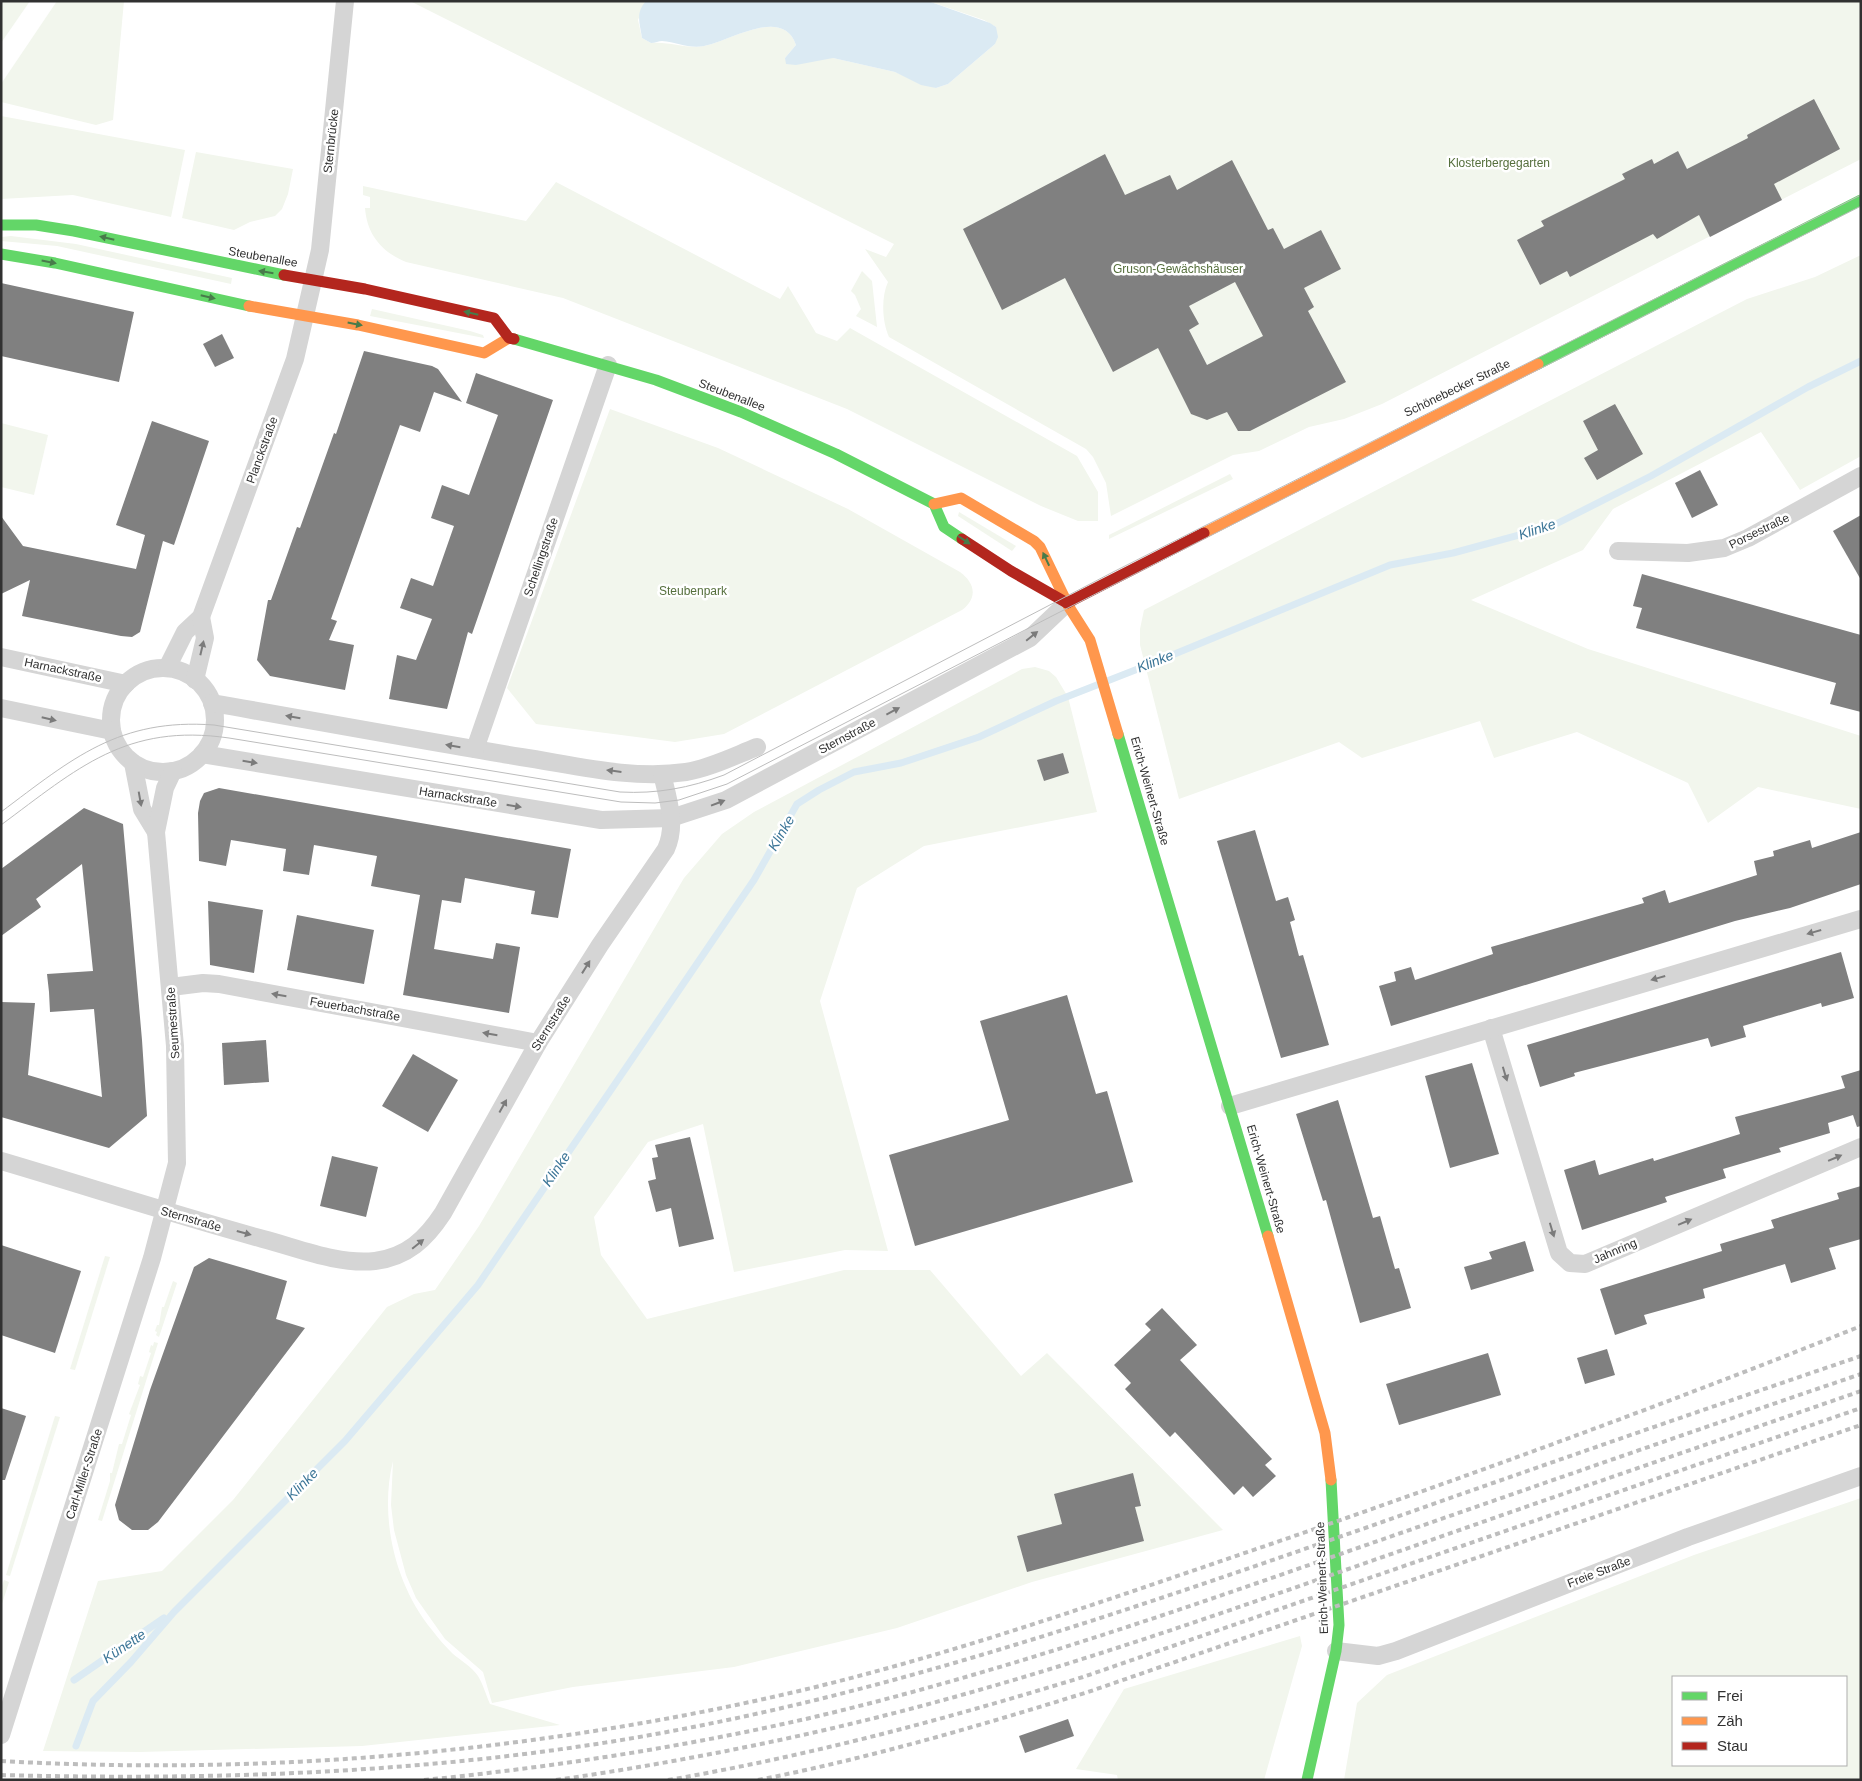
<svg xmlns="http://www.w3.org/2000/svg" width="1862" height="1781" viewBox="0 0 1862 1781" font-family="Arial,sans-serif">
	<rect width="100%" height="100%" fill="#fff"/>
	<g fill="#f2f6ed" fill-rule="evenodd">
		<path d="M1,1h29l-29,42z"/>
		<path d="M57,1h67l-11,119 -17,5 -95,-23v-18z"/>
		<path d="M410,1h236l-8,19 4,18 9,5c18,-2 35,6 53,3 26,-5 79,-40 92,-1l-11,13h48l62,14 41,16 12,-4 47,-40 1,-17 -12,-7 -56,-19h933v158l-479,245 -38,15 -35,8 -50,24 -26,4 -122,61 -5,-33 -13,-26 -7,-8 -197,-112c-7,-15 -8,-40 -1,-55l-23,-33 21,8 8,-13z"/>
		<path d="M1,116l184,34 -14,67 -98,-22 -72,4z"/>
		<path d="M196,152l97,17 -5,25 -6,15 -7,7 -25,6 -16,8 -52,-12z"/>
		<path d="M556,182l224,117 8,-13 28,47 21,8 13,-13 227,128 21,36v29h-20l-37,-15 -194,-97 -284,-111 -157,-36c-24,-10 -39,-27 -41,-54h5v-11l-7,-2v-9l163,35z"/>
		<path d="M11,236l65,8 156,34 -1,6 -174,-38 -56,-5v-4z"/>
		<path d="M1861,255v201l-61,34 -39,-58 -148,77 -30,41 -112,50 117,49 273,87v73l-103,-22 -50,36 -20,-40 -111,-51 -83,26 -14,-37 -118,37 -23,-16 -160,57 -39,-154v-16l4,-19 603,-311 68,-22z"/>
		<path d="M862,271l10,10 5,46 -21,-11 5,-7 -6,-14 -4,-4z"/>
		<path d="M372,309l98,22 13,4 1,3 -114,-22z"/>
		<path d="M610,409l108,39 130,61 112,63c15,11 18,26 2,38l-238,124 -49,8 -139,-18 -29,-36z"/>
		<path d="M1,423l47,12 -14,60 -33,-8z"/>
		<path d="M1230,474l3,5 -124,60v-4z"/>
		<path d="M959,512l57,34 -4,5 -54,-35z"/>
		<path d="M1035,667l14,4 7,6 12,20 29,115 -173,34 -67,42 -37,113 68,250 -43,-1 -111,22 -31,-148 -55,18 -54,75 7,38 46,64 197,-49h86l91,106 26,-23 176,177 -191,52 -135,46 -163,39 -161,20 -81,16 -9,-31 -38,-33 -29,-41 -10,-23 -12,-45 -3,-25 2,-44c-14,56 2,124 39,169 6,8 13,16 20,23 8,7 20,14 26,23 5,8 8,19 12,28l70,21 -198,21 -222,6 -97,-1 55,-170 64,-10 71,-71 154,-193 27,-13 21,-4 44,-64 205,-348 38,-44 32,-22 268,-143z"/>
		<path d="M105,1256l5,1 -35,113 -5,-1z"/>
		<path d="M173,1281l4,2 -18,54 -3,-2 1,-3 -2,-1 2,-6h2l3,-18h2z"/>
		<path d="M154,1342l4,1 -56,178 -4,-1 12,-39v-8h2l7,-29h3l9,-29 -2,-1 11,-29 -2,-1 2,-8 3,1 8,-24 -2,-1 2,-7 2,1z"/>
		<path d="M55,1416l5,1 -50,159 -4,-1z"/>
		<path d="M1861,1498v282h-517l13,-77 30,-28 307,-120zM1673,1677h173v88h-173z"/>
		<path d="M4,1580l5,2 -8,25v-18z"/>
		<path d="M1300,1636l2,10 -38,134h-146l-1,-5 -41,-6 48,-80z"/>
	</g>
	<path fill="#dbeaf3" d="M646,1h282l62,22 6,4 2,10 -3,7 -47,40 -12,4 -15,-3 -26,-13 -62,-14 -37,7 -10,-1 -1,-6 11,-13c-13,-39 -66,-4 -92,1 -15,3 -27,-4 -42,-5 -3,0 -7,2 -11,2l-9,-5c-2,-14 -7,-25 4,-37z"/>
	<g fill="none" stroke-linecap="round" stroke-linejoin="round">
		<g stroke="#dbeaf3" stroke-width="7">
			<path d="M74,1680l90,-62"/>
			<path d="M76,1746l17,-45 38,-39 43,-50 171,-171 133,-156 276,-405 43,-76 22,-14 35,-18 47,-9 78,-26 77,-36 92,-36 242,-100 63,-12 99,-27 99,-50 157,-89 53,-26"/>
		</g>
	</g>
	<g fill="#808080" fill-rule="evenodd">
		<path d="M1814,99l26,50 -66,35 8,16 -72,37 -11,-22 -42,24 -4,-5 -83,43 -3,-6 -27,14 -23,-45 27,-14 -3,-5 84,-42 -3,-5 30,-15 2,5 24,-13 9,18 61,-31 -1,-3z"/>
		<path d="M1105,154l20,41 45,-20 7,15 55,-30 36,70 5,-2 11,21 37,-19 20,39 -37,19 10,19 -6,4 38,71 -96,49h-12l-11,-19 -20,8 -16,-6 -33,-66 -45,24 -48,-94 -63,32 -39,-81zM1235,282l28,54 -56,29 -18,-35 10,-6 -10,-18z"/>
		<path d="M1,283l133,29 -15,70 -118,-26z"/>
		<path d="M222,334l12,24 -19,9 -12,-23z"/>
		<path d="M364,351l68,15 6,3 24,33 -28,-10 -14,40 -20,-7 -69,194 6,2 -8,19 25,5 -9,45 -75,-14 -13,-16 11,-60h3l26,-73 3,1 34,-95 2,1z"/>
		<path d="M476,373l77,27 -81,234 -4,-2 -21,77 -58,-10 8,-44 19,5 16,-41 -32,-11 11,-30 22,8 21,-60 -23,-8 11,-33 27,10 29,-80 -32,-12z"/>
		<path d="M1615,404l28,50 -46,26 -13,-22 14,-8 -15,-29z"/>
		<path d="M152,421l57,20 -35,104 -11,-4 -23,91 -8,5 -11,-1 -99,-20 8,-36 -29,14v-78l22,30 113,23 9,-34 -29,-10z"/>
		<path d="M1700,470l18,35 -26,13 -17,-35z"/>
		<path d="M1861,515v65l-28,-49z"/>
		<path d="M1642,574l219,61v77l-31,-8 6,-21 -200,-55 6,-20 -9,-2z"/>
		<path d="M1063,753l6,20 -25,8 -7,-21z"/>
		<path d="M219,788l352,61 -13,69 -27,-4 4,-23 -70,-13 -4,25 -19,-3 -8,49 59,10 3,-16 24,4 -11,66 -106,-18 17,-100 -49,-9 6,-30 -63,-11 -5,30 -26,-4 3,-22 -55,-9 -5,26 -27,-5 -1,-48 2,-12 4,-8z"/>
		<path d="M84,808l39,16 19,216 5,76 -38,32 -108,-31v-115l34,1 -7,72 74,22 -8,-88 -44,3 -1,-20 -2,-18 46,-3 -11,-107 -46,35 5,8 -40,29v-67z"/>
		<path d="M1255,830l21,71 12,-4 7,23 -5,2 9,34 4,-1 26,90 -48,13 -64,-217z"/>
		<path d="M1861,832v52l-71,24 -55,13 -344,105 -12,-40 17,-5 -2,-9 17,-5 4,13 78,-26 -2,-7 153,-44 -2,-5 23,-8 4,13 88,-28 -3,-14 20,-5 -1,-5 37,-11 2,8z"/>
		<path d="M208,901l55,9 -9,63 -44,-8z"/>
		<path d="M297,915l77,15 -10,54 -77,-14z"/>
		<path d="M1841,952l13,46 -32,9 -1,-4 -78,23 3,11 -35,10 -3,-9 -134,35 1,3 -35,11 -13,-42z"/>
		<path d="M1067,995l29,99 11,-3 26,91 -218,64 -26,-91 120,-35 -29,-99z"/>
		<path d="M266,1040l3,42 -45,3 -2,-42z"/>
		<path d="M413,1054l45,26 -30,52 -46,-26z"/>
		<path d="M1472,1063l27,91 -49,14 -25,-92z"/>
		<path d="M1861,1070v56l-4,1 -4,-12 -25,8 2,10 -51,15 2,4 -58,17 3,9 -61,19 2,5 -85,28 -18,-60 31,-10 4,15 54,-17 1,3 86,-27 -5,-17 110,-29 -4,-12z"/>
		<path d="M1338,1100l35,118 7,-2 15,53 4,-1 12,40 -51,15 -34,-123 -3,1 -27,-87z"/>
		<path d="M690,1137l24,102 -35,8 -8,-39 -15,4 -8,-31 8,-2 -4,-21 6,-1 -3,-12z"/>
		<path d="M332,1156l46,11 -12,50 -46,-11z"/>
		<path d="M1861,1186v53l-32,9 7,21 -45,14 -6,-19 -82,25 2,9 -61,17 3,9 -32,11 -15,-46 122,-38 -2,-7 54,-16 -3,-8 68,-21 -2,-6z"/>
		<path d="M1525,1241l9,30 -63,19 -7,-23 28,-8 -3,-7z"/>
		<path d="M1,1245l80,26 -26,82 -54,-18z"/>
		<path d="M209,1258l78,23 -11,38 29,9 -147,194 -10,8h-16l-13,-10 -4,-15 35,-115 44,-123z"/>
		<path d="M1162,1308l35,37 -17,15 92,99 -7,6 11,11 -23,21 -10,-11 -9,9 -59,-63 -5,5 -45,-48 6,-6 -17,-18 37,-35 -6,-6z"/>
		<path d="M1607,1349l8,26 -30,9 -8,-26z"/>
		<path d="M1488,1353l13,42 -102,30 -13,-41z"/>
		<path d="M1,1408l25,8 -21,64h-4z"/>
		<path d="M1133,1473l8,33 -6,1 9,34 -117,31 -10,-36 45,-12 -8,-30z"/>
		<path d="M1068,1719l6,17 -49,17 -6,-17z"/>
	</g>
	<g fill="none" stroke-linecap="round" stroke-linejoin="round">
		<g stroke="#d5d5d5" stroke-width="18">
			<path d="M1618,551l70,2 36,-5 24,-10 113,-62"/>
			<path d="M1,657l125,27"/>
			<circle cx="163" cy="720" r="52"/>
			<path d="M167,668l18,-36 16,-15 94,-258 25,-109 25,-249"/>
			<path d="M195,680l10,-42 -4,-21"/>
			<path d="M212,703c103,18 206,37 309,54 53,8 110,23 165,15 24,-4 48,-16 71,-25"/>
			<path d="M1,708l111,23"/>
			<path d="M475,749l133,-384"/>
			<path d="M202,754l399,66 70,-2 55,-18 304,-162 37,-35"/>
			<path d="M133,763l9,46 14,23"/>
			<path d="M171,987l32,-4 16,1 319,59"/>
			<path d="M1491,1028l68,225 11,10 15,1 276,-117"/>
			<path d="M1230,1106l631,-187"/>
			<path d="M1,1161c88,26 174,54 262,78 35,9 75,26 112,22 32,-4 51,-22 68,-48l95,-170 62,-98 66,-96c11,-24 2,-50 -4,-75"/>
			<path d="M1336,1651l42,5 18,-5 292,-114 173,-61"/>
			<path d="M1,1735l151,-477 25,-95 -2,-117 -19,-214 9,-44 8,-17"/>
		</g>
		<g stroke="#63d668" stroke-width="11">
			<path d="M1,225h35l38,6 210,44"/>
			<path d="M1,254l54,9 194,43"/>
			<path d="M514,339l142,41 85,32 95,42 98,50 10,23 18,12"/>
			<path d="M1538,364l323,-164"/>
			<path d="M1118,734l150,502"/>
			<path d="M1307,1780l29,-129 3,-26 -8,-145"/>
		</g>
		<g stroke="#ff974d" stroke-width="11">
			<path d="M249,306l109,19 126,28 25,-15"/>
			<path d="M934,504l27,-6 73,43 6,6 29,60 21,33 28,94"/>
			<path d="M1204,533l334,-169"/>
			<path d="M1268,1236l57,197 6,47"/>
		</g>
		<g stroke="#b3261e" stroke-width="11">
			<path d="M284,275l81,14 129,29 15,20 5,1"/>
			<path d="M962,539l49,32 56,32"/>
			<path d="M1067,603l137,-70"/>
		</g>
		<g stroke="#bdbdbd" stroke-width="1">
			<path d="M1,812c72,-54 118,-94 213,-87l406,67c37,2 69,-4 104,-17l389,-203 748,-377"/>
			<path d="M1,825c77,-57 125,-102 228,-87l392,64 34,1 24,-3 48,-16 327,-169 807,-409"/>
		</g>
		<g stroke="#bdbdbd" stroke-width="4" stroke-dasharray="5 4" stroke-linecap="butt">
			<path d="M1,1761c268,15 537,-9 798,-70 160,-38 316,-94 472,-147 198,-68 395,-140 590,-218"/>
			<path d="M1,1775c232,6 465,-3 692,-48 231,-45 453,-123 675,-200 164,-58 328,-115 493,-171"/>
			<path d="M424,1780c130,-13 259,-33 386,-62 183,-43 362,-105 539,-167 170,-59 341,-119 512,-177"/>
			<path d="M556,1780c138,-20 275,-48 409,-86 154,-43 305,-98 455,-150 147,-52 294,-102 441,-153"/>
			<path d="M668,1780c141,-24 278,-61 415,-103l778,-269"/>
			<path d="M758,1780c112,-22 221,-54 330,-88l773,-267"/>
		</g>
	</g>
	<defs><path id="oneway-solid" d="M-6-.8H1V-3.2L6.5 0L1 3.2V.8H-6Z" transform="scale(1.25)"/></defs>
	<g fill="#487b4a">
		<use href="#oneway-solid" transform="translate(107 238) rotate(-167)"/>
		<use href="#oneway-solid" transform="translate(49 262) rotate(11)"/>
		<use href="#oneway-solid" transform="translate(266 272) rotate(-171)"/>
		<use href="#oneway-solid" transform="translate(208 297) rotate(13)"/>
		<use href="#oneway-solid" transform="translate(471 313) rotate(-167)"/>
		<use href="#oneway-solid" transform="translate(355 324) rotate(11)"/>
		<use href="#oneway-solid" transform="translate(964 540) rotate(33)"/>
		<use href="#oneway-solid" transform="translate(1046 559) rotate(-115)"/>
	</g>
	<g fill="#7b7b7b">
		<use href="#oneway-solid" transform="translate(1032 636) rotate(-39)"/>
		<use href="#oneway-solid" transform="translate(202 648) rotate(-77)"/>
		<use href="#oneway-solid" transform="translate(893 711) rotate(-28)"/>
		<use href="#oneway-solid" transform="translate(293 717) rotate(-170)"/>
		<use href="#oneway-solid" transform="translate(49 719) rotate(13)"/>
		<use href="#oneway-solid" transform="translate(453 746) rotate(-170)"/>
		<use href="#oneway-solid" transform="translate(250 762) rotate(9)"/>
		<use href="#oneway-solid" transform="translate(614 771) rotate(-173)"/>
		<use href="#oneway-solid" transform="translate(140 799) rotate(80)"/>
		<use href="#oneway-solid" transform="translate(718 803) rotate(-21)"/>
		<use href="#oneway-solid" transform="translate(514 806) rotate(9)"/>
		<use href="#oneway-solid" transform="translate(1814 932) rotate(164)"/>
		<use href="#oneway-solid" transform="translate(586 967) rotate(-58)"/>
		<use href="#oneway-solid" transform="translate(1658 978) rotate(164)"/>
		<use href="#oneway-solid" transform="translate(279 995) rotate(-170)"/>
		<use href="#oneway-solid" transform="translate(490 1034) rotate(-170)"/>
		<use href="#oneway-solid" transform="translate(1505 1074) rotate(73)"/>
		<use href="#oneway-solid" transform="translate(503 1106) rotate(-61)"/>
		<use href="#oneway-solid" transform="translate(1835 1158) rotate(-23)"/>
		<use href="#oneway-solid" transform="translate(1685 1222) rotate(-23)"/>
		<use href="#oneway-solid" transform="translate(1552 1230) rotate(73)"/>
		<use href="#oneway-solid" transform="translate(244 1233) rotate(15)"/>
		<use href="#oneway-solid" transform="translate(418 1244) rotate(-39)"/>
	</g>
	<g text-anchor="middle" stroke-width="5" stroke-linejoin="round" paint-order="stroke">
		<g font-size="12" fill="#313131" stroke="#fff">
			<text transform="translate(331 141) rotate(-84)" y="4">Sternbrücke</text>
			<text transform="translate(263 257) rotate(10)" y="4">Steubenallee</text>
			<text transform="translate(1457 388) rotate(-26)" y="4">Schönebecker Straße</text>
			<text transform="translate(732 395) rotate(21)" y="4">Steubenallee</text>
			<text transform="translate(262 450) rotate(-70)" y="4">Planckstraße</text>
			<text transform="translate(1759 531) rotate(-26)" y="4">Porsestraße</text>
			<text transform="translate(541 557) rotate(-71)" y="4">Schellingstraße</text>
			<text transform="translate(63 670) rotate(12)" y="4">Harnackstraße</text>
			<text transform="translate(847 736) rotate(-28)" y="4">Sternstraße</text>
			<text transform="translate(1150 791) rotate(74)" y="4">Erich-Weinert-Straße</text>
			<text transform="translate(458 797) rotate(9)" y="4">Harnackstraße</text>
			<text transform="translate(355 1009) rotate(10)" y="4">Feuerbachstraße</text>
			<text transform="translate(173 1023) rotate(-94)" y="4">Seumestraße</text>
			<text transform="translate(551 1023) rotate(-58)" y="4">Sternstraße</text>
			<text transform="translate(1266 1179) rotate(74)" y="4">Erich-Weinert-Straße</text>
			<text transform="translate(191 1219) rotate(16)" y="4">Sternstraße</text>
			<text transform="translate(1615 1251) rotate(-23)" y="4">Jahnring</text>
			<text transform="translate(84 1474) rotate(-72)" y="4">Carl-Miller-Straße</text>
			<text transform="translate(1599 1572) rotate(-21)" y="4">Freie Straße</text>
			<text transform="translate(1322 1578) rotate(-92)" y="4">Erich-Weinert-Straße</text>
		</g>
		<g font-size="12" fill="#556f3c" stroke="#fff">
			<text x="1499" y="167">Klosterbergegarten</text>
			<text x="1178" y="273">Gruson-Gewächshäuser</text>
			<text x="693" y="595">Steubenpark</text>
		</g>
		<g font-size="14" font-style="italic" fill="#3b7597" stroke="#fff">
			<text transform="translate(1537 529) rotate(-18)" y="5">Klinke</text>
			<text transform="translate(1155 661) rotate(-22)" y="5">Klinke</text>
			<text transform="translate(781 833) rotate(-60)" y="5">Klinke</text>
			<text transform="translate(556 1169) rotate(-56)" y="5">Klinke</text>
			<text transform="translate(302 1484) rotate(-45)" y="5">Klinke</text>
			<text transform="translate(124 1646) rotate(-34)" y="5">Künette</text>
		</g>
	</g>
	<rect width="1862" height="1781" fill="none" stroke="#313131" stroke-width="5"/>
	<rect x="1672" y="1676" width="175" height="90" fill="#ffffff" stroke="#adadad"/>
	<rect x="1682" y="1692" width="25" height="8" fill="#63d668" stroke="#adadad"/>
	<text x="1717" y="1701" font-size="15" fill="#313131">Frei</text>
	<rect x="1682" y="1717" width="25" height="8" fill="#ff974d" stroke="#adadad"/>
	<text x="1717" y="1726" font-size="15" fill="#313131">Zäh</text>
	<rect x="1682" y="1742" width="25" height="8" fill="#b3261e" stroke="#adadad"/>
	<text x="1717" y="1751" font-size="15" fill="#313131">Stau</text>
</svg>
